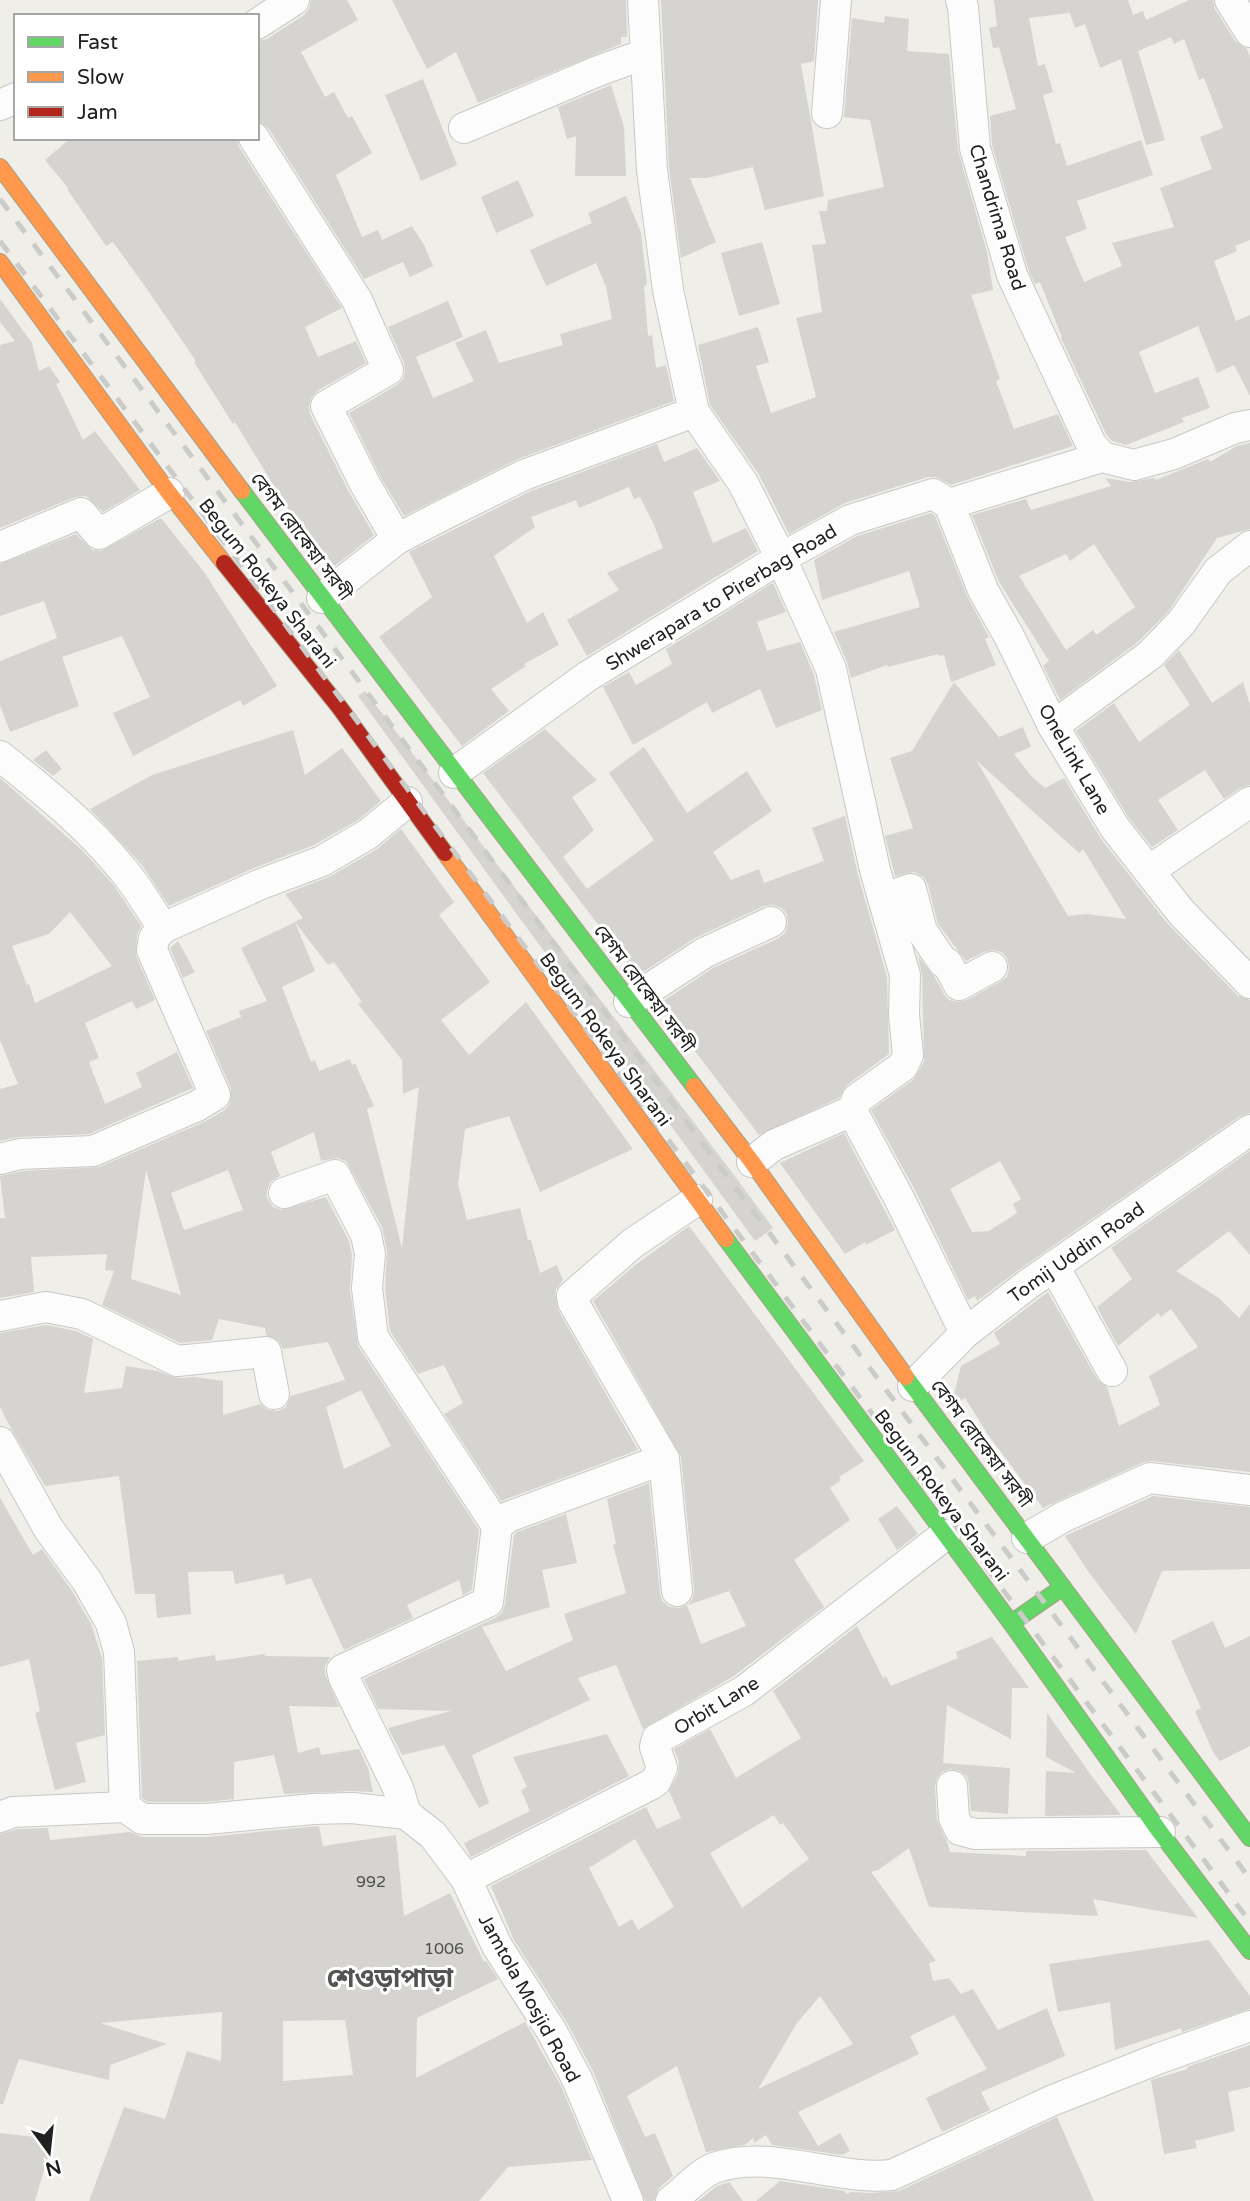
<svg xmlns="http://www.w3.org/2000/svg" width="1250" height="2201" viewBox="0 0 1250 2201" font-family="'Varela Round','Noto Sans Bengali',sans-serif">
	<rect width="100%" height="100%" fill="#efeee9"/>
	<g fill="#d6d4d0" fill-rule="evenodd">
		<path d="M311,0h36l11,20 -57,32 24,45 9,-5 14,26 4,-2 20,37 -36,22 26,62 16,-7 4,10 30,-14 12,19 9,21 -23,11 -7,-15 -39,17 -95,-150 -12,-8v-80l10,-2 37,-24 5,-6z"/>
		<path d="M392,0h234l1,37h-6v7l-143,59 -22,-51 -29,17z"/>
		<path d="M661,0h157l-4,61 -13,3 23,132 -59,14 -12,-43 -46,11h-17l26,64 -35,16 -12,-90z"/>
		<path d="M994,0h134l5,15 10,-4 3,9 43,-20h24l2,9 20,32 12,8 3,8v183l-15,6 2,5 -23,10 22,60 14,-6v81l-16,-31 -17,8 -19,-47 -59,26 16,41 43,-16 12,31 -28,10 2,4 -58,23 -14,-4 -6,-7 -45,-96 1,-1 -22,-55 -5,2 -7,-15 -36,-124 -2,-29 26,-7 -17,-62 -6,1 -4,-20 8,-2zM1068,8l7,20 10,-4 15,44 21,-9 25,86 19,-5 -27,-89 33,-14 3,7 10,-5 15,41 5,-2 19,50 -23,9 12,32 -52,19 14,39 -62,16 10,23 -38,16 -19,-45 22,-8 -10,-28 76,-26 -12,-35 -74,26 -7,-23 -4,1 -13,-49 10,-3 -8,-28 -7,2 -9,-48 40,-5z"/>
		<path d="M885,16l24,3 -2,32 42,3 9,96 29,102 6,38 -22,5 29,84 -4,2 18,48 44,-15 15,32 -122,39 -15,-8h-8l-83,26 -56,31 -31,-61 -48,-68 -12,-60 60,-18 11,35 -13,4 15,47 45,-16 -20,-79 26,-6 -10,-67 14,-1 -7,-33h8l1,-11 56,-13 -14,-67 -26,-3 8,-99 32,5z"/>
		<path d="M423,79l34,86 -36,16 -36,-86z"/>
		<path d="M611,85l13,42 2,49h-51l1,-40 -9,3 -9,-32z"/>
		<path d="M71,138h166l2,9 103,161 -37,19 13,30 38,-16 10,22 -49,28 -6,7 -2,8 1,8 39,78 25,43 -43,34 -31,-50 -4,3 -61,-100 -2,2 -39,-62 2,-1 -47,-69 -36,-50 -7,4 -39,-57 1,-1 -23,-28z"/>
		<path d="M518,180l16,36 -38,17 -15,-36z"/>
		<path d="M626,196l15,37 6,52 -3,1 4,50 4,-1 4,33 10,-3 8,36 -156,58 -114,57 -24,-40 -31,-63 48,-28 6,-6 2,-8 -1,-8 -16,-36 60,-26 15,36 -47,20 17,41 41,-17 -19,-38 31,-13 13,33 64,-18 -3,-11 52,-15 -6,-32 -10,-24 -50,23 -16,-36 62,-27 -4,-10z"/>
		<path d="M762,242l18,62 -41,12 -18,-63z"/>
		<path d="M0,299l32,44 7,28 10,-5 11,16 -4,2 27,56 12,-9 45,59 -37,22 -17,-16 -11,1 -75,31v-183l15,-4 -15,-19z"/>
		<path d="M1250,443v86l-33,9 -49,74 -30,30 -78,58 -17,-34 6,-5 -50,-79 -27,-67 54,-16 5,11 80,-24 -6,-8 25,4 24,-4 2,2 52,-21 2,3 27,-16zM1094,544l41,63 -39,28 -3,-5 -27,20 -47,-74 47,-22 4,7z"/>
		<path d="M657,444l7,18 33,-14 23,33 -27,11 20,51 33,-15 12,23 -171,105 -20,-36 52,-30 -12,-17 56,-25 -9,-23 -14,-28 -6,2 -5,-12 -50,21 -3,-8 -45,17 4,10 -41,29 33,67 16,-11 16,33 -35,19 2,2 -35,23 18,22 -47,35 -83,-109 53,-40 -23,-45 122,-61z"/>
		<path d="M931,513l4,3 33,82 21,39 -4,2 11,26 -45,17 -7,-27 -5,1 -1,-2 -50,13 -1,-2 -36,13 -4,-16 -13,-30 86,-25 -11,-36 -87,29 -8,-40 43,-24z"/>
		<path d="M161,518l43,54 73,114 -34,20 -3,-6 -107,56 -20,-43 37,-16 -28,-61 -60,21 17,49 -69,26 -10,-27v-44l57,-23 -13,-37 -44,15v-52l76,-30 16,16 9,1z"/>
		<path d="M773,583l13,29 -29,10 10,29 33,-9 14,33 8,35 -46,18 -16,-39 -48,24 -5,-11 -74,43 -30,-58 26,-15 7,13 36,-21 -6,-15z"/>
		<path d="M1179,650l33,53 31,-21 7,23v80l-10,3 -16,11 -19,-29 -47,30 20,30 -26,17 -23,-29 -53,-87 38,-28 25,39 51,-37 -26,-40z"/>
		<path d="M954,682l45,55 24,-10 8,20 -17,7 18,23 13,11 19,-10 37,61 66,84 70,72 13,5v113l-10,3 -223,155 -40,30 -2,-5 -7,4 -52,-108 -45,-82 42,-30 11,-18 -2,-87 -4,-19 16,20 10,18 5,6 9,2 9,-2 33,-18 7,-5 2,-9 -2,-10 -5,-6 -9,-2 -9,2 -18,9 -28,-37 -10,-39 -4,-8 -10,-5 -19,4 -10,-40 28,-8 -23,-70 22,-7zM976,760l103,93 4,-4 43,70 -40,-5 -18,2zM1000,1161l21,38 -8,5 4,9 -28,18 -17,1 -22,-43z"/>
		<path d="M365,691l369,484 39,53 -18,13 -397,-545z"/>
		<path d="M545,729l52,51 -25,17 22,33 -31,27 24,32 67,-49 -45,-67 35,-26 43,66 60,-42 25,40 -59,41 18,28 28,-11 5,14 60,-22 -12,-33 33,-12 13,59 29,102 2,77 -42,31 -8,13 -80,37 -100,-131 54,-36 66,-30 6,-5 3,-9 -1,-10 -5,-6 -9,-3 -9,1 -69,32 -58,38 -154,-203z"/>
		<path d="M293,730l12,45 37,-27 39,53 -23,19 -44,25 -60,23 -85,38 -27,-41 -52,-56 62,-34z"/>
		<path d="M46,750l16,19 -9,7 -20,-16z"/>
		<path d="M0,778l83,73 32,36 26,39 -4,9 -1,21 19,44 -19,9 -4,-8 -47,22 14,35 -10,4 16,42 37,-17 -6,-14 41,-21 16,36 -104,46 -70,3 -19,4v-52l18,-5 -18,-44zM70,912l42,54 -77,37 -6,-19 -2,1 -15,-39 37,-12z"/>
		<path d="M401,829l53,73 -15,13 51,67 -49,38 28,35 57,-53 107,147 -93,43 -31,-76 -44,13 -7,55 9,36 53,-12 8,32h3l9,33 17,-8 6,15 -8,11 3,19 80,140 -137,51 -57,-87 19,-11 -19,-38 -26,9 -28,-43 -5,-43 2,-37 -5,-24 -36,-66 -9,-3 -16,3 -7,-29 -43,20 9,24 -10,6 -3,8v8l6,9 8,3 45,-13 23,44 3,14 -2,35 8,56 121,184 -7,60 -9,5 -4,-15 -52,25 6,13 -69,32 -33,-72 -25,7 -3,-11 -48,10 -2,-13 -45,1 3,42 -34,4 -2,-24h-20l-16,-118 -74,10 -33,-56 -12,-23v-74l46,-8 30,6 17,8 -9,54 38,-5 4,-22 31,5 21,7 17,-1 28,4v34l37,-11 8,6 10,1 8,-4 5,-11 54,-16 -17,-38 -45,7 -4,-8 -13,-6 -1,-7 -46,-9 -7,21 -32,3 -78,-38 12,-34 -9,-1 2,-16 -76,3 3,35 -34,6v-80h5l-5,-42 23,-5 76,-4 105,-45 21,-12 5,-7 1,-14 -25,-58 35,-14 -2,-6 28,-10 -26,-53 54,-26 20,49 -33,16 29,75 4,-2 4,11 31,-12 2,6 3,-2 19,43 -7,3 35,139 17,-161 -16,7 -1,-34 -44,-56 4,-2 -28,-40 -6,3 -33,-43 8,-4 -18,-24 46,-18 46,-27zM146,1170l35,125 -50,-16zM228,1170l15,40 -59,20 -13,-37zM361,1390l30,56 -47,23 -18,-62z"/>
		<path d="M178,941l17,31 -12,6 -13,-30z"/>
		<path d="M844,1133l51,97 -29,15 -1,-3 -20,12 -65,-91z"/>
		<path d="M1250,1151v104l-21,-24 -53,40 43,27 20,20 11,-14v168l-98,-11 -8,1 -101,46 -54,-72 -24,-38 -11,6 -2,-2 9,-36 39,-22 -6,-11 54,-41 49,87 10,8 12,39 41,-21 -11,-29 49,-29 -27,-38 -10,8 -3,-4 -40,33 -21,-39 35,-28 -21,-31z"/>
		<path d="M689,1226l175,235 -25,16 2,3 -11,8 20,32 -56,40 30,47 -90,69 -91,53 -27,-64 -38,13 12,22 -118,55 17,48 -10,5 -35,-63 -42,10 -14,-27 63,-17 -73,-2 -14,-30 131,-61 7,-5 3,-9 9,-69 3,-3 49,-18 11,49 -35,7 8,37 -68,20 24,44 67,-31 -9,-26 62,-21 -13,-48 3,-1 -9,-45 42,-16 11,110 2,8 8,6 9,1 8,-3 14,39 45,-18 -17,-35 -41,14 5,-7 1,-9 -13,-132 -88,-156 41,-35z"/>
		<path d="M1153,1496l97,11v62l-88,2 -26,63 -46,-60 -25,-38z"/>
		<path d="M0,1498l33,57 9,-6 30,42 19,33 11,34 3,77 -29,8 10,39 -31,8 -20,-77 5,-2 -11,-52 -29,8z"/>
		<path d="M897,1506l21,28 -21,16 -19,-31z"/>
		<path d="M1213,1621l12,27 25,-12v110l-30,15 -7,-9 -18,-41 6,-3 -30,-67z"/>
		<path d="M857,1626l26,52 3,-2 5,10 67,-28 -2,-6 36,-15 37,51h-17l-1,51 -64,-34 -4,58 67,5 -2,46 -37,-3 -2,-27 -2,-7 -7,-6 -10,-2 -8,3 -5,6 -2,9 2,33 10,22 3,10 76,4v-5l120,-1 52,68 -105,-19 5,17 -169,-9 -20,-59 -31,22 -7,2 65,89 -7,2 4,18 16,-3 12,16 12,-5 25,41 49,-22 18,48 -84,36 9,18 -48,22 -16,-34 61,-29 -33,-54 -44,21 9,18 -121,58 20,34 22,-13 10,18 -8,4 -70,-10 -6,-10 -12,8 -1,-5 -8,7 -39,7 -29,-86 -50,30 18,41 10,-4 18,43 -14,12 -5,13h-9l-52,-130 -27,-50 -52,-81 -23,-54 155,-79 11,22 24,-11 -12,-27 9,-17 1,-12 -5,-13 36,-20 26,49 65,-40 -28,-47zM774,1815l6,10 3,-2 26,36 -67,49 -32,-55zM635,1839l39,68 -36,23 -6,-11 -13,8 -30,-59zM820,1996l33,48 -95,45 39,-66z"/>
		<path d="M264,1654l1,2 65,1 -5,9v8l14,33 -50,-1 9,47 21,-6 2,8 38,-6 9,19 5,24 -21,-1 -68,3 -10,-39 -40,7v37l-29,3h-57l-6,-4 -5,-137 41,-4v4l37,-6 1,6z"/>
		<path d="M1047,1713l44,62 30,40 -76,1 1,-45 30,2 -30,-16z"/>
		<path d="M607,1734l22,42 -158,81 -7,-14 66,-32 -9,-21 6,-3 -14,-30z"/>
		<path d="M319,1826l4,20 73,-11 8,81 46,-23 34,69 2,-1 12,18 -81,39 -1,60 109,-56 36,64 31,74 -84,7 -29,34h-390l35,-94 41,12 22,-68 34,10 1,-49 -122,11 67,21 -57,21 -1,15 -90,-21 -16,45h-3v-270l17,-5 31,-1 2,12 80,-8 12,5h64zM345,2020l8,55 -70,6v-60z"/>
		<path d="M1209,1940l41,56v13l-68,23 -1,-4 -66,22 -5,-48 -52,10 -9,-48z"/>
		<path d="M1250,2045v42l-22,5 7,39 -40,10 2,7 -33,6 -13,-74 37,-11 -1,-2z"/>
		<path d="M1057,2117l37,84h-338l24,-20 65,10 1,3 5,-2 19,1 29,-2z"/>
		<path d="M0,2133l53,6 -18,62h-35z"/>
		<path d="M729,2182l14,19h-45l19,-15z"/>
	</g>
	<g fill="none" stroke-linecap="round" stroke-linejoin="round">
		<g stroke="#c8c8c5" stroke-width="32">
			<g id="street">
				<path d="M643,0l9,170 16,120 26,122 49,71 38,75 50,111 44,201 30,105 -1,40 4,40 -5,11 -46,33 -5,12"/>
				<path d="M961,0l2,7 12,141 37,127 79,169 11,13"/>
				<path d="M1230,0l20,32"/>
				<path d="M257,24l37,-24"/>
				<path d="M0,105l16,-7"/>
				<path d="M827,113l9,-113"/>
				<path d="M464,128l134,-57 47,-17"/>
				<path d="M254,138l103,162 31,70 -62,36 39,78 32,55"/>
				<path d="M949,504l34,86 27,48 43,88 62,102 66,84 69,71"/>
				<path d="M0,547l81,-34 18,21 70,-41"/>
				<path d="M322,598l75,-59 48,-25 79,-39 170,-63"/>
				<path d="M1053,726l97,-71 31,-32 37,-52 32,-25"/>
				<path d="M0,756c44,35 88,70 123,114 15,17 27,39 40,58"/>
				<path d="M454,773l134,-97 193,-118 69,-38 83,-26 16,10 153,-47 32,8 40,-11 61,-26 15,-3"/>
				<path d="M1150,870l100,-68"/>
				<path d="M883,898l28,-9 11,42 21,31 4,1 12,22 33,-18"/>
				<path d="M629,1002l75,-49 67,-31"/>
				<path d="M0,1159l20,-5 73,-3 104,-45 18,-11 -63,-145 2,-12 9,-10 98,-44 61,-23 46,-27 39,-32"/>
				<path d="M752,1162l22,-17 78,-34 48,89 65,133"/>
				<path d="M284,1193l51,-18 31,60 4,19 -3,34 6,49 124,189"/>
				<path d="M1054,1266l58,105"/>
				<path d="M0,1316l46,-9 36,7 95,47 89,-9 8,42"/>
				<path d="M913,1386l52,-53 62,-48 223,-155"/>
				<path d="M0,1442l48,86 39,53 24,42 8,29 6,155"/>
				<path d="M664,1459l13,132"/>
				<path d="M1027,1538l36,-21 87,-39 100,12"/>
				<path d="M952,1786l2,32 6,12 15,4 185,-2"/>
				<path d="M406,1814l-8,-26 -54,-110 -2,-8 146,-68 9,-76 11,-9 156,-58 -91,-157 -1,-6 61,-53 64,-43"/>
				<path d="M0,1817l13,-5 112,-5 17,12h64l108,-10 38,-1 54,6 27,21 33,44 31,67 54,84 26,49 51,122"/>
				<path d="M466,1879l184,-94 6,-4 6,-13 -7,-21 2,-8 87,-48 201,-156"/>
				<path d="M671,2201c13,-10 28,-27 43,-33 57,-20 119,13 178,7l159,-74 109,-43 90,-32"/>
			</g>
		</g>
		<g stroke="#a6a085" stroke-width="18">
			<g id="fast">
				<path d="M242,491l452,595"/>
				<path d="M726,1239l285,384 149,209 90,119"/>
				<path d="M906,1377l344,461"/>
				<path d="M1011,1623l52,-36"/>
			</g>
		</g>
		<g stroke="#a6a085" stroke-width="18">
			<g id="slow">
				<path d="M0,167l242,324"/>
				<path d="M0,262l169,231 55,70"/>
				<path d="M445,853l281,386"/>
				<path d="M694,1086l58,76 154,215"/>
			</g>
		</g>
		<g stroke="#a6a085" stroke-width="18">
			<path id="jam" d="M224,563l116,145 105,145"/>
		</g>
		<use href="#street" stroke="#fdfcfc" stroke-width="30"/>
		<use href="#fast" stroke="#63d668" stroke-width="16"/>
		<use href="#slow" stroke="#ff974d" stroke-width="16"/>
		<use href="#jam" stroke="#b3261e" stroke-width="16"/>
		<g stroke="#cbcbca" stroke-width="5" stroke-dasharray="14 14" stroke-linecap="butt">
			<path d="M0,199l1250,1680"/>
			<path d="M0,241l1250,1681"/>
		</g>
	</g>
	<g text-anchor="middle" stroke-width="6" stroke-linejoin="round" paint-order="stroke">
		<g font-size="16" fill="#4e4e4d">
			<text x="371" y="1887">992</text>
			<text x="444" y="1954">1006</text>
		</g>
		<g font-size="19" fill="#212121" stroke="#fff">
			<text transform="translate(998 217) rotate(73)" y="7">Chandrima Road</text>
			<text transform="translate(302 536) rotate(53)" y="7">বেগম রোকেয়া সরণী</text>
			<text transform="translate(268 583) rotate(52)" y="7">Begum Rokeya Sharani</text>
			<text transform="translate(721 597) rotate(-31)" y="7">Shwerapara to Pirerbag Road</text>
			<text transform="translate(1075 759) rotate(60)" y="7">OneLink Lane</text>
			<text transform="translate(645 988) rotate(53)" y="7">বেগম রোকেয়া সরণী</text>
			<text transform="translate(606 1039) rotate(54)" y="7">Begum Rokeya Sharani</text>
			<text transform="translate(1076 1252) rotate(-35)" y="7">Tomij Uddin Road</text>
			<text transform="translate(982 1443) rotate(53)" y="7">বেগম রোকেয়া সরণী</text>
			<text transform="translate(942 1495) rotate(53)" y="7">Begum Rokeya Sharani</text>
			<text transform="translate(716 1705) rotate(-31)" y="7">Orbit Lane</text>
			<text transform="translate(530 1998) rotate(61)" y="7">Jamtola Mosjid Road</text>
		</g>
		<g font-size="26" font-weight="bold" fill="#545454" stroke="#fff">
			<text x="390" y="1987">শেওড়াপাড়া</text>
		</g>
	</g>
	<rect x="14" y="14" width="245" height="126" fill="#ffffff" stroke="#a6a6a6" stroke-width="2"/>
	<rect x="28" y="37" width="35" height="10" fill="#63d668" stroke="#a6a6a6" stroke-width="2"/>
	<text x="77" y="49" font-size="21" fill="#212121">Fast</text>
	<rect x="28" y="72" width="35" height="10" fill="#ff974d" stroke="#a6a6a6" stroke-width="2"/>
	<text x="77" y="84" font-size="21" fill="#212121">Slow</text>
	<rect x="28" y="107" width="35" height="10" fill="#b3261e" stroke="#a6a6a6" stroke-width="2"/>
	<text x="77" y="119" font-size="21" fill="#212121">Jam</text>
	<g transform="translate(49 2152) rotate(165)" stroke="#ffffff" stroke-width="5" paint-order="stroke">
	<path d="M0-5L12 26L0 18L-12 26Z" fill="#212121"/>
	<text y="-10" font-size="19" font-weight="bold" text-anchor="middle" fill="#212121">N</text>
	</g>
</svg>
